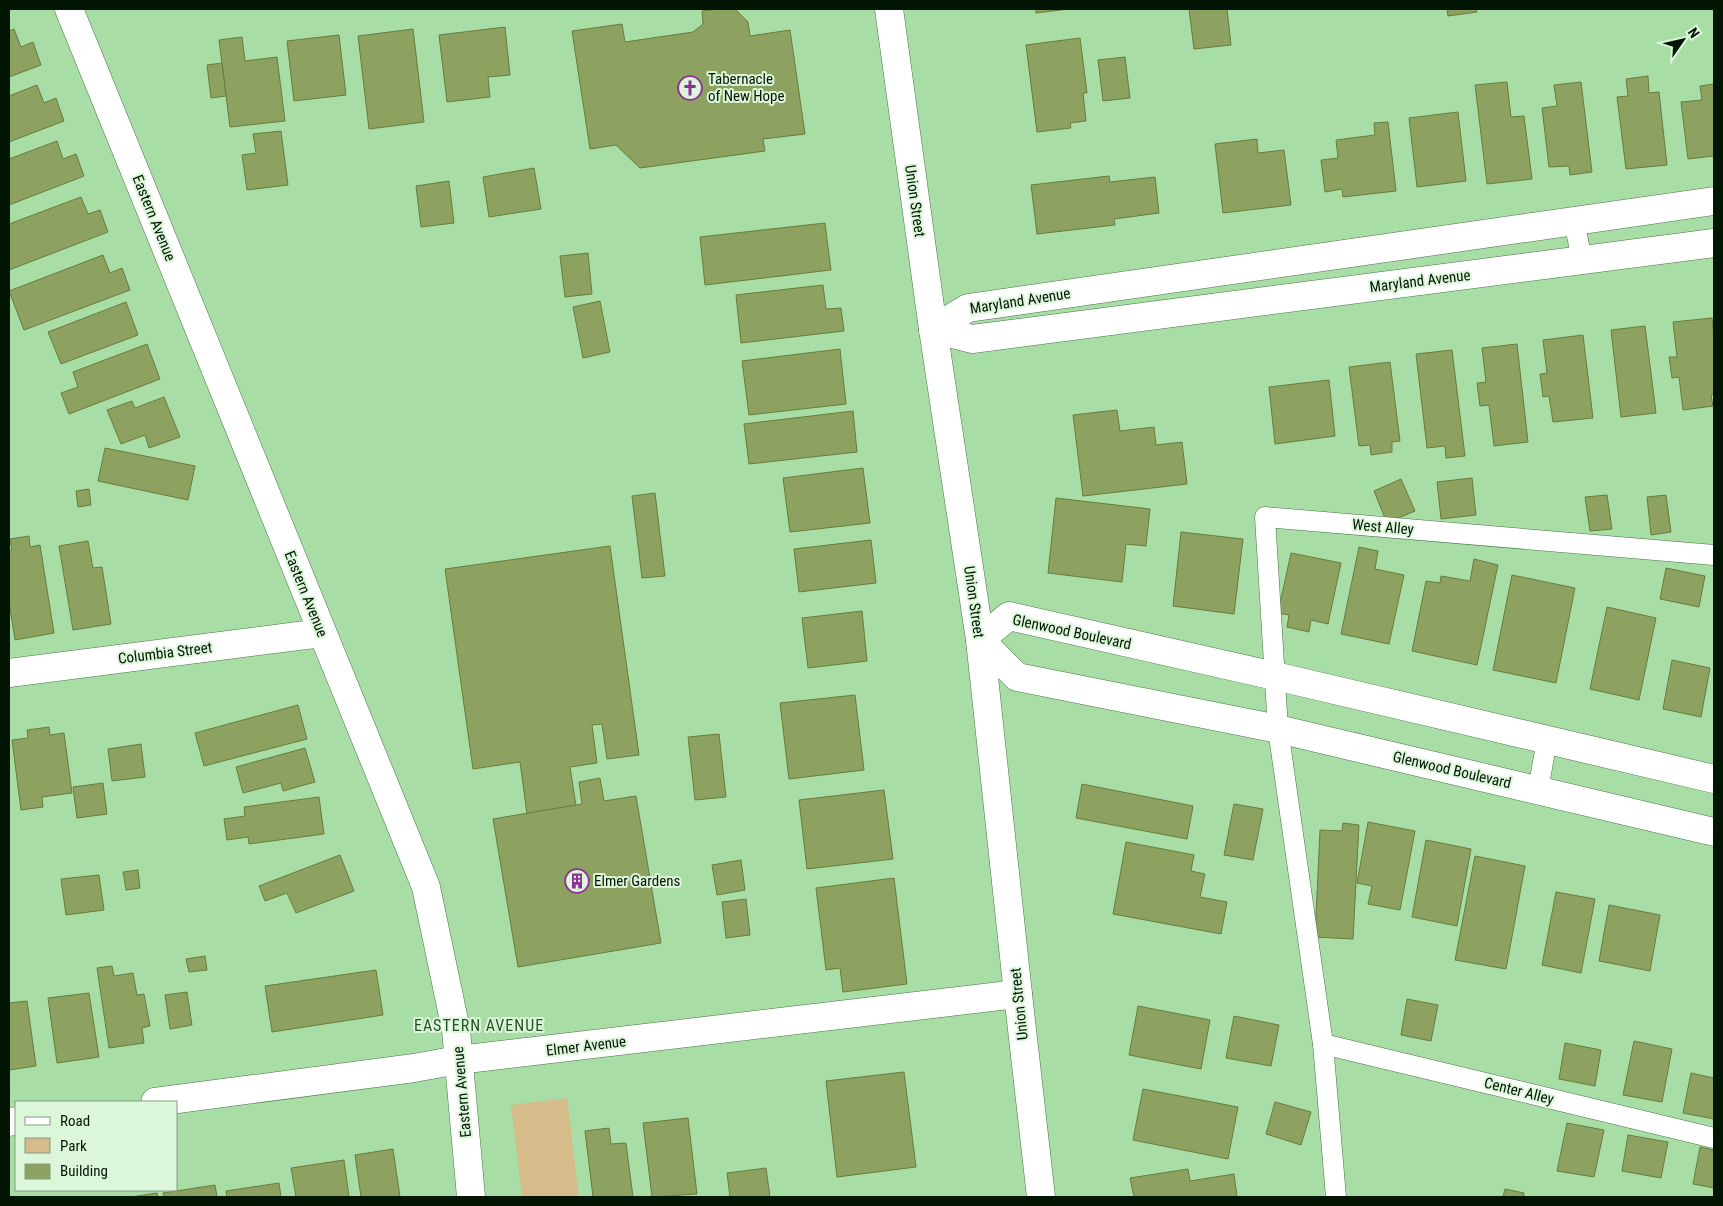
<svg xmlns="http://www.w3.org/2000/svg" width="1723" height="1206" viewBox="0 0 1723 1206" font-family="'Roboto Condensed',sans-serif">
	<rect width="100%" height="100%" fill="#a9dda6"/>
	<path fill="#d6bc8b" d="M567,1098l12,99h-57l-11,-92z"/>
	<g fill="#8da261" stroke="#687c3b">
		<path d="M719,9h16l13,13 2,14 40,-6 15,104 -42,5 2,12 -125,17 -24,-23 -26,4 -18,-118 50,-7 3,18 68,-10 10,-8 -1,-13z"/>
		<path d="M1036,9h33l-33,4z"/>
		<path d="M1189,9h38l4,36 -37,4z"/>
		<path d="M1447,9h29l1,3 -29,4z"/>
		<path d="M505,27l5,48 -22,2 2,20 -43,5 -8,-67z"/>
		<path d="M14,29l7,18 12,-5 8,23 -32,12v-46z"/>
		<path d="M413,29l11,93 -55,7 -11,-93z"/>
		<path d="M339,35l7,60 -52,6 -7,-60z"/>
		<path d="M242,37l3,24 32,-4 8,64 -55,6 -11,-87z"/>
		<path d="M1080,38l7,55h-4l3,28 -16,2 1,5 -34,4 -11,-87z"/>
		<path d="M1125,57l5,41 -27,3 -5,-41z"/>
		<path d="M222,63l4,33 -15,2 -4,-33z"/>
		<path d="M1648,76l1,17 10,-1 8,73 -41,4 -9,-72 11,-1 -2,-17z"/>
		<path d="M1507,82l4,35 13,-1 8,63 -45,5 -12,-99z"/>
		<path d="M1581,82l11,90 -22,3 -1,-9 -20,1 -7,-59 15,-2 -3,-21z"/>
		<path d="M1714,84v72l-26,3 -7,-57 21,-2 -2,-14z"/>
		<path d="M37,85l7,18 12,-5 8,23 -55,21v-46z"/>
		<path d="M1458,112l8,69 -49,6 -8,-69z"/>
		<path d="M1388,122l8,69 -53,6 -1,-8 -17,3 -4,-32 17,-2 -2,-18 39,-5 -1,-12z"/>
		<path d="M281,131l7,54 -41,5 -5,-35 14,-2 -3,-19z"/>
		<path d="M1257,139l1,14 26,-3 7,55 -68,8 -8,-69z"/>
		<path d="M57,141l6,18 13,-5 8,22 -75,29v-46z"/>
		<path d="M534,168l7,41 -52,8 -6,-40z"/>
		<path d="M1109,176l1,6 45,-5 4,36 -45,6 1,6 -78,9 -6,-49z"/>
		<path d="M449,181l5,42 -33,4 -5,-41z"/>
		<path d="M81,197l7,17 12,-4 8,22 -99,38v-46z"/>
		<path d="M825,223l6,47 -126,15 -5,-48z"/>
		<path d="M588,253l4,41 -27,3 -5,-41z"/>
		<path d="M103,255l7,18 12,-5 8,22 -106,40 -15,-39z"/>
		<path d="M823,285l3,24 15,-1 3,23 -103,12 -5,-48z"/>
		<path d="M600,301l10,51 -27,6 -10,-51z"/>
		<path d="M126,302l12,33 -77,29 -13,-32z"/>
		<path d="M1712,318l2,19v57l-3,1 2,11 -30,4 -4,-33 -7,1 -3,-21h8l-4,-35z"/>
		<path d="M1645,326l11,87 -35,4 -10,-87z"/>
		<path d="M1583,335l10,83 -40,4 -4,-26 -6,1 -3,-23 7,-1 -4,-33z"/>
		<path d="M147,344l13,35 -91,35 -8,-21 17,-6 -5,-15z"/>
		<path d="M1517,344l11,98 -34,4 -5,-41 -9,1 -3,-23 9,-1 -4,-34z"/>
		<path d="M840,349l6,55 -97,11 -7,-54z"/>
		<path d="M1452,350l13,106 -19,2 -1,-12 -18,2 -11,-94z"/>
		<path d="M1390,362l10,79 -8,1v10l-21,3 -1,-10 -11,1 -10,-79z"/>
		<path d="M1329,380l6,56 -60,8 -6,-57z"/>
		<path d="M164,397l16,40 -31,11 -4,-13 -24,9 -14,-34 25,-9 3,7z"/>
		<path d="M1117,410l3,21 34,-4 2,18 26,-3 5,42 -104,12 -10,-81z"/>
		<path d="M853,411l4,41 -108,12 -5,-40z"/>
		<path d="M105,448l90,18 -7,34 -90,-19z"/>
		<path d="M863,468l7,55 -80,9 -7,-54z"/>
		<path d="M1472,478l4,37 -35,4 -4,-37z"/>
		<path d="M1401,479l14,32 -28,12 -13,-32z"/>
		<path d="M89,489l2,16 -13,2 -2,-16z"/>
		<path d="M655,493l10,83 -23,2 -10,-82z"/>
		<path d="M1607,495l5,34 -22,2 -5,-34z"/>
		<path d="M1666,495l5,37 -20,3 -4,-38z"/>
		<path d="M1056,498l94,11 -4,37 -20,-2 -4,38 -74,-9z"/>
		<path d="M1181,532l62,7 -9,75 -61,-8z"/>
		<path d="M29,536l1,11 10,-2 14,88 -39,7 -6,-38v-52h3l-2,-11z"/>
		<path d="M871,540l5,43 -77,9 -5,-43z"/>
		<path d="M88,541l5,27 9,-1 9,57 -38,6 -14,-84z"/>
		<path d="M610,546l29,209 -32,4 -5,-35 -10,1 5,38 -27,4 6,39 -49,8 -7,-52 -47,7 -28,-200z"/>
		<path d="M1359,547l19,4 -3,18 29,6 -15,69 -48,-10z"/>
		<path d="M1291,553l50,10 -13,61 -17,-4 -2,12 -22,-5 2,-12 -11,-2z"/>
		<path d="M1474,559l24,6 -21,100 -65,-14 14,-70 14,2 1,-7 29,5z"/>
		<path d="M1666,568l39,8 -6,31 -39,-8z"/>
		<path d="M1512,575l63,13 -19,95 -63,-13z"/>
		<path d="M1607,607l49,11 -17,82 -49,-11z"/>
		<path d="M862,611l5,50 -59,7 -6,-50z"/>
		<path d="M1672,660l38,8 -9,49 -38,-8z"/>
		<path d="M855,695l9,75 -75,9 -9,-76z"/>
		<path d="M298,705l9,34 -103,27 -9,-33z"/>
		<path d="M49,727l1,8 14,-2 8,60 -30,4 1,10 -22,3 -9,-70 16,-2 -1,-8z"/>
		<path d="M719,734l7,63 -31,3 -7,-63z"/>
		<path d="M141,744l4,33 -33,4 -4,-32z"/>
		<path d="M305,748l10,34 -32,9 -2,-8 -38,10 -7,-26z"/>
		<path d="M600,778l4,23 32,-5 25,147 -143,24 -25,-148 89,-15 -3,-22z"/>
		<path d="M103,783l4,31 -30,4 -4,-31z"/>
		<path d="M1082,784l111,22 -6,33 -111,-21z"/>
		<path d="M884,790l9,69 -86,10 -8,-69z"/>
		<path d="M319,797l5,37 -75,10 -1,-7 -21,3 -3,-21 21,-3 -1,-9z"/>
		<path d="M1234,804l29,5 -10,51 -29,-5z"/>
		<path d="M1368,822l47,9 -15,79 -32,-6 4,-18 -15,-3z"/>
		<path d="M1343,823l16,2 -6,114 -38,-2 5,-107 22,1z"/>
		<path d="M1426,840l45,9 -14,77 -45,-9z"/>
		<path d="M1126,842l68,13 -3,16 14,3 -5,23 27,5 -6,32 -108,-20z"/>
		<path d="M340,855l14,36 -58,22 -9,-20 -22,8 -6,-15z"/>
		<path d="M1475,856l50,10 -19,103 -51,-9z"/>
		<path d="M741,860l4,30 -28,5 -5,-30z"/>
		<path d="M138,870l2,18 -14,2 -3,-18z"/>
		<path d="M99,875l5,35 -38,5 -5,-36z"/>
		<path d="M894,878l13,106 -64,8 -3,-24 -14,2 -10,-82z"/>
		<path d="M1556,892l39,7 -14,74 -39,-8z"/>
		<path d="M746,899l4,36 -24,3 -4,-36z"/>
		<path d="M1609,905l51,10 -10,56 -51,-10z"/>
		<path d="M205,956l2,14 -18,2 -3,-13z"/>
		<path d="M112,966l2,10 19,-3 4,22 7,-1 6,32 -8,2 2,15 -35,5 -12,-80z"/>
		<path d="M376,970l7,45 -111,17 -7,-46z"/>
		<path d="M187,992l5,33 -22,4 -5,-34z"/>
		<path d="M89,993l10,64 -42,6 -9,-65z"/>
		<path d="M1407,999l31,6 -7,36 -30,-6z"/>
		<path d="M27,1001l9,65 -27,4v-67z"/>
		<path d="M1138,1006l72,14 -9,49 -72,-14z"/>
		<path d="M1234,1016l45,9 -8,41 -45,-8z"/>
		<path d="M1634,1041l38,8 -10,53 -39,-7z"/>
		<path d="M1565,1043l36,7 -6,36 -36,-7z"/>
		<path d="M904,1072l12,95 -79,10 -11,-96z"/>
		<path d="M1691,1073l23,5v41l-31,-6z"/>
		<path d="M1143,1089l95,18 -10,52 -95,-19z"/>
		<path d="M1275,1102l36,10 -10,33 -35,-11z"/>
		<path d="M688,1118l9,76 -45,3 -9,-74z"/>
		<path d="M1567,1123l37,7 -10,47 -37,-6z"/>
		<path d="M609,1128l2,16 15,-1 7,54h-40l-8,-66z"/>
		<path d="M1628,1135l40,7 -7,36 -39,-7z"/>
		<path d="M1700,1147l14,3v38l-21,-4z"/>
		<path d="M393,1149l7,48h-39l-6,-42z"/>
		<path d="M344,1160l5,37h-53l-5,-29z"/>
		<path d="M766,1168l4,29h-40l-3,-24z"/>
		<path d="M1188,1169l2,12 44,-7 3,23h-103l-4,-19z"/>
		<path d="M279,1183l2,14h-54l-1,-6z"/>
		<path d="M215,1185l2,12h-53l-1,-4z"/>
		<path d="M1505,1189l19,4v4h-21z"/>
		<path d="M157,1193l1,4h-27z"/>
	</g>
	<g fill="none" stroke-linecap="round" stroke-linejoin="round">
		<g stroke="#477645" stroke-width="21">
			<g id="service">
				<path d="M1574,221l8,39"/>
				<path d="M1714,555l-449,-38 13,212 45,315 391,94"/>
				<path d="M1538,790l9,-50"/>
				<path d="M1323,1044l13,153"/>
			</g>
		</g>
		<g stroke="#477645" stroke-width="29">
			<g id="minor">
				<path d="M69,9l357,878 30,143 15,167"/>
				<path d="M933,329l35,-21 746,-107"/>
				<path d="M933,329l39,10 742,-96"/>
				<path d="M9,673l313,-40"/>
				<path d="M1714,779l-439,-103 -266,-60 -29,24 37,37 261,52 436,103"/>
				<path d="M155,1102l259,-34 44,-8 560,-66"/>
				<path d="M9,1122l7,-1"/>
			</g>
		</g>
		<g stroke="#477645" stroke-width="29">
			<path id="secondary" d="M889,9l44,320 47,311 38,354 23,203"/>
		</g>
		<use href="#service" stroke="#fff" stroke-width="20"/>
		<use href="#minor" stroke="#fff" stroke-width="28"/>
		<use href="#secondary" stroke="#fff" stroke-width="28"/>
	</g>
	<defs>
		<g id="church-ring" transform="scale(1.25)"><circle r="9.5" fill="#dcf6da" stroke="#8e3099" stroke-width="1.5"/><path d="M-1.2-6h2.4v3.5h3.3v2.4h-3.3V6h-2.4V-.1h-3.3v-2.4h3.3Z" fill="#8e3099"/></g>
		<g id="building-ring" transform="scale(1.25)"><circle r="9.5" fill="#dcf6da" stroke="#8e3099" stroke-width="1.5"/><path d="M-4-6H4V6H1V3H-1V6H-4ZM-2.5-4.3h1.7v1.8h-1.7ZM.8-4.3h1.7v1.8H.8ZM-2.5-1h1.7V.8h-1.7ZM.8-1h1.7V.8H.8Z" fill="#8e3099"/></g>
	</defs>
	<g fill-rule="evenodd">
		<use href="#church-ring" x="690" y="88"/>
		<use href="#building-ring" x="577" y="881"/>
	</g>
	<g text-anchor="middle" stroke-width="4" stroke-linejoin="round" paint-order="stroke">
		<g font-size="15" fill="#031503" stroke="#dcf6da" text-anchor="start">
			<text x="708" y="84">Tabernacle<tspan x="708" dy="17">of New Hope</tspan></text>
			<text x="594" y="886">Elmer Gardens</text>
		</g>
		<g font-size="15" fill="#031503" stroke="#dcf6da">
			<text transform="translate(915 201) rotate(82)" y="5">Union Street</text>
			<text transform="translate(154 218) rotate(68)" y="5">Eastern Avenue</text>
			<text transform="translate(1420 281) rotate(-7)" y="5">Maryland Avenue</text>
			<text transform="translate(1020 301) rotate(-9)" y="5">Maryland Avenue</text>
			<text transform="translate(1383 527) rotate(5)" y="5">West Alley</text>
			<text transform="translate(306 594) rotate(68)" y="5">Eastern Avenue</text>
			<text transform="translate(974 602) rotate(82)" y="5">Union Street</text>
			<text transform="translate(1072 632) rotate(12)" y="5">Glenwood Boulevard</text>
			<text transform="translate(165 653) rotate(-7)" y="5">Columbia Street</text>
			<text transform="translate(1452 770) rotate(13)" y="5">Glenwood Boulevard</text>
			<text transform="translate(1019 1004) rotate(-96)" y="5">Union Street</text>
			<text transform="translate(586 1046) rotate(-7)" y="5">Elmer Avenue</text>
			<text transform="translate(1519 1091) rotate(14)" y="5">Center Alley</text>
			<text transform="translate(462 1092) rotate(-95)" y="5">Eastern Avenue</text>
		</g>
		<g font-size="16" letter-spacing="1" fill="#245323" stroke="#dcf6da">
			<text x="479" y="1031">EASTERN AVENUE</text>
		</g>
	</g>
	<rect width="1723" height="1206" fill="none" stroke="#031503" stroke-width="20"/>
	<rect x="15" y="1101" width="162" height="90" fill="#dcf6da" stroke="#859c84"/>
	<rect x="25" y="1117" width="25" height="8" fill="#ffffff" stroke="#859c84"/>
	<text x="60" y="1126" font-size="15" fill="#031503">Road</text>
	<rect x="25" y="1138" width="25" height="15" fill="#d6bc8b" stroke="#859c84"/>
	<text x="60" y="1151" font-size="15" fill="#031503">Park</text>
	<rect x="25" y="1164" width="25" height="15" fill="#8da261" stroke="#859c84"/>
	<text x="60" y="1176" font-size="15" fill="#031503">Building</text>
	<g transform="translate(1683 40) rotate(56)" stroke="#dcf6da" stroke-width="4" paint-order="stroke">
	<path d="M0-4L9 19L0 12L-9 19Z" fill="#031503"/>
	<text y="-8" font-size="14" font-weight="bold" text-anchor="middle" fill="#031503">N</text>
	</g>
</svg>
